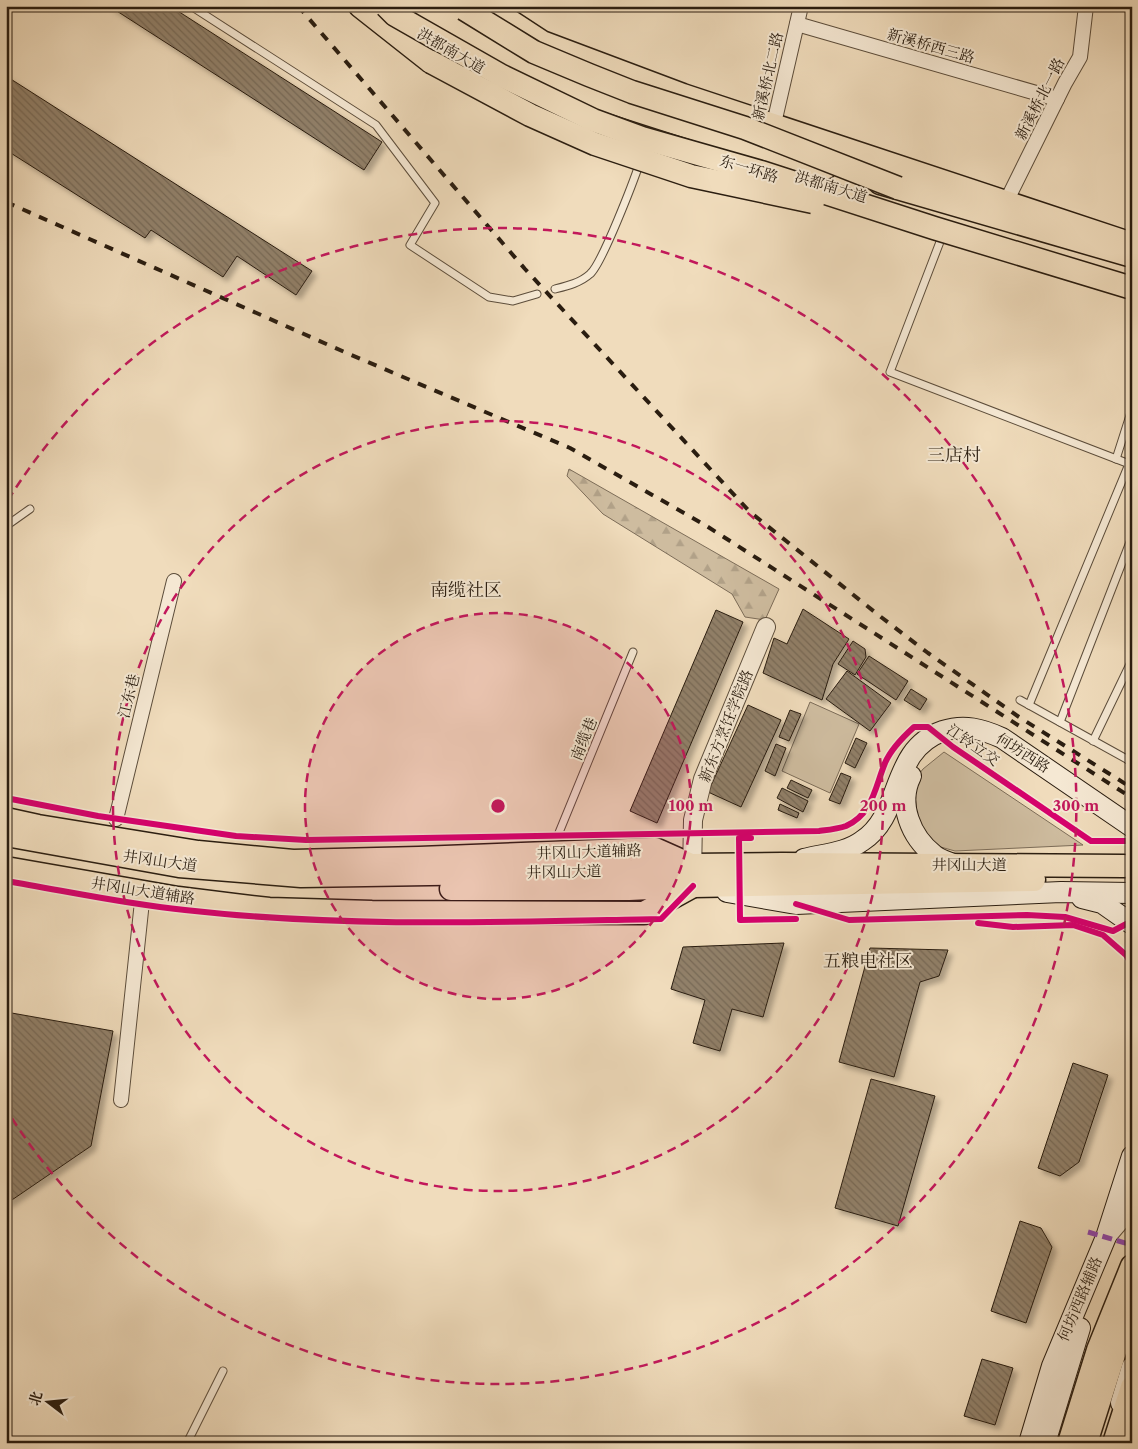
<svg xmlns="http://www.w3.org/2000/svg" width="1138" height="1449" viewBox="0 0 1138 1449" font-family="'Libre Caslon Text','Noto Serif SC',serif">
	<defs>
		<pattern id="forest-firs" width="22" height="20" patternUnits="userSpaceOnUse" patternTransform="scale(1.25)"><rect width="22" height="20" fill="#cebc9f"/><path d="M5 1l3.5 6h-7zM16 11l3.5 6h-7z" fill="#b1a188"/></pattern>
		<pattern id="building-back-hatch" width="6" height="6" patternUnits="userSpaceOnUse" patternTransform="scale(1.25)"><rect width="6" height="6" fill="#918069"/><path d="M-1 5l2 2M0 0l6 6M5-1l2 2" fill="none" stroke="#776855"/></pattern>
		<filter id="shadow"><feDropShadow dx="4.5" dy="4.5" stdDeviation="2.5" flood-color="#0004"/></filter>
	</defs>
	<rect width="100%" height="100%" fill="#f0dcbc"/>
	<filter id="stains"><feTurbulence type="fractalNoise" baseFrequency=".004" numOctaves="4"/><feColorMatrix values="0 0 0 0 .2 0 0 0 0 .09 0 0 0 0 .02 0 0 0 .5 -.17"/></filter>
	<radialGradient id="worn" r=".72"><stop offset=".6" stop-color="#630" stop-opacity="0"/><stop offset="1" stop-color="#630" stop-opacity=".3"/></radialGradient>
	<g fill="#cebc9f" stroke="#7c6c58">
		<path d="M810,702l49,22 -29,69 -48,-22z"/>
		<path d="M944,752l139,93 -128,6 -18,-5 -7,-5 -16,-27 2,-36 7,-9z"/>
	</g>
	<path fill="url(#forest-firs)" stroke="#7c6c58" d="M569,469l210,120 -14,31 -20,-3 -13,-23 -129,-80 -36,-38z"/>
	<g fill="url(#building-back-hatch)" stroke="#2a1d10" filter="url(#shadow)">
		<path d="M109,6h61l212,136 -18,28z"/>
		<path d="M6,76l306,195 -16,24 -59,-39 -14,21 -72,-47 -6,8 -139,-88z"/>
		<path d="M803,609l46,30 -16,25 -11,36 -59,-27 11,-35 13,6z"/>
		<path d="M716,610l27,12 -86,201 -27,-12z"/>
		<path d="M853,641l12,8 1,8 -11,18 -17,-11z"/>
		<path d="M869,656l39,25 -12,19 -39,-26z"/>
		<path d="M847,671l44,32 -21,28 -44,-32z"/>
		<path d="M911,689l16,10 -7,11 -16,-10z"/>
		<path d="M748,705l33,15 -40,87 -33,-15z"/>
		<path d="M790,710l11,4 -12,27 -10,-4z"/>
		<path d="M856,738l11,5 -12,25 -10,-5z"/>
		<path d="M776,744l10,4 -11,28 -10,-5z"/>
		<path d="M841,773l10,4 -11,27 -11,-4z"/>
		<path d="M791,780l21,10 -4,8 -21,-10z"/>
		<path d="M782,788l26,13 -5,11 -26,-14z"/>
		<path d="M780,804l19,9 -2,5 -19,-8z"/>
		<path d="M784,943l-21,74 -31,-8 -12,42 -27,-8 12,-43 -34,-11 12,-42z"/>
		<path d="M870,948l78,2 -9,26 -19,6 -26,95 -55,-15z"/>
		<path d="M6,1012l107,19 -22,115 -85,58z"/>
		<path d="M1073,1063l35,12 -29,87 -19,14 -22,-8z"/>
		<path d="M871,1079l64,17 -37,130 -63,-18z"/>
		<path d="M1020,1221l21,7 11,19 -26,76 -35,-12z"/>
		<path d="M982,1359l31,9 -18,57 -31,-9z"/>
	</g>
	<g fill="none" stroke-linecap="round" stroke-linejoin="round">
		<path stroke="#c8b69a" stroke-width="22" stroke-dasharray="22 11" stroke-linecap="butt" d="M1124,878h8"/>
		<g stroke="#5c4d3b" stroke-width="9">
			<g id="service">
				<path d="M191,6l185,119 59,78 -25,42 79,52 24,4 24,-7"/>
				<path d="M943,234l-53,138 242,93"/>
				<path d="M555,289c12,-3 25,-6 35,-15 12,-10 44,-94 50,-112"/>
				<path d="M1116,459l16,-50"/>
				<path d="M6,526l24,-17"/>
				<path d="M1020,700l112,62"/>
				<path d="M1029,705l100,-241"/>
				<path d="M1060,722l72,-185"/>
				<path d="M1093,741l39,-81"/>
				<path d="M1128,760l4,-9"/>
				<path d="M558,835l75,-183"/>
				<path d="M187,1443l36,-72"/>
			</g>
		</g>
		<g stroke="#5c4d3b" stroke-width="16">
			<g id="minor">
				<path d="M797,24l260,75"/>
				<path d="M772,132l29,-126"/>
				<path d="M1006,202l59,-119 15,-26 6,-51"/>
				<path d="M116,819l58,-238"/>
				<path d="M121,1100l22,-208"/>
			</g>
		</g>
		<g stroke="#5c4d3b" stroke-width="20">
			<g id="tertiary">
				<path d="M692,876l1,-56 10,-41 63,-152"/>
				<path d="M1108,1235l24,-28"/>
			</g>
		</g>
		<g stroke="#2a1d10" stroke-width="22">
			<g id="secondary">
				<path d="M911,776c-14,28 0,61 23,79 6,5 15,7 21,10"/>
				<path d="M804,859c19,-5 42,-6 58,-18 42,-27 27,-91 81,-110 21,-7 39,-2 59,7l130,89"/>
				<path d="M727,892l69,12 265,-12 71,1"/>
				<path d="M1082,898l20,5 30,21"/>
				<path d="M1121,1403l11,-36"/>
				<path d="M1029,1443l23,-77 54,-129 26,-81"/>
				<path d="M1045,1443l35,-115"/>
			</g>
		</g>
		<g stroke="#2a1d10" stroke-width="25">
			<g id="primary">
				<path d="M360,6l71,56"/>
				<path d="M487,6l55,36 141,53 449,149"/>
				<path d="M6,819l32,7 160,26 95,9 126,-3 236,-9 36,16"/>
				<path d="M6,868l172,30 56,7 35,4 103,3 272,1 49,-27"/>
			</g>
		</g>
		<g stroke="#2a1d10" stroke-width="25">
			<g id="trunk">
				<path d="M425,6l83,49 90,43 168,54 59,16"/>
				<path d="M880,183l252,73"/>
				<path d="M6,835l173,31 122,10 332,-5 58,-6 91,-1 342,2"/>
				<path d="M451,889h178l64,-3 341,-6"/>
				<path d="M1069,1443l29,-93 34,-84"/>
				<path d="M1086,1443l39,-123"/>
				<path d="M1114,1443l18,-56"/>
			</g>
		</g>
		<use href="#service" stroke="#f5e8d3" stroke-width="7"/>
		<use href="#minor" stroke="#f5e8d3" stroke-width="14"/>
		<use href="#tertiary" stroke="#f5e8d3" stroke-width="18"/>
		<use href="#secondary" stroke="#f5e8d3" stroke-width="20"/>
		<use href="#primary" stroke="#f0dcbc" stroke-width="22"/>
		<use href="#trunk" stroke="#f0dcbc" stroke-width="22"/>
		<g stroke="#2a1d10" stroke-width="4" stroke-dasharray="9 9" stroke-linecap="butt">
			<path d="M298,6l227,263 225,243 131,105 47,36 91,64 113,71"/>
			<path d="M6,202l343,152 221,94 135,77 427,273"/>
		</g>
		<g stroke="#2a1d10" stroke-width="25" stroke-linecap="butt">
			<path id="primary-bridge" d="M464,9l70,43 55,23 43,17 113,36 153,60"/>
		</g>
		<g stroke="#2a1d10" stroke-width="25" stroke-linecap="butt">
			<g id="trunk-bridge">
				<path d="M386,6l9,9 107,61 91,44 49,18 119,34 173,56 198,60"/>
				<path d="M431,62l99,53 65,29 96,32 122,26"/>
			</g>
		</g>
		<use href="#primary-bridge" stroke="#f0dcbc" stroke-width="22"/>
		<use href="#trunk-bridge" stroke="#f0dcbc" stroke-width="22"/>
		<path stroke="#8e44ad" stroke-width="5" stroke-dasharray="10 5" stroke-linecap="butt" d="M1088,1232l44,13"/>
		<g stroke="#f5e8d3" stroke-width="9">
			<g id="cycleway">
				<path d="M6,798l92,18 138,20 70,4 513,-9c8,-1 19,-2 27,-5 27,-12 29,-39 39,-63 6,-14 18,-26 29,-36h14l25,20 138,94h41"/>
				<path d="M751,838h-12l1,82 56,-1"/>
				<path d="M6,881c60,10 119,23 179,29 158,18 317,12 476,9l32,-33"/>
				<path d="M796,904l53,16 178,-5 38,2 48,14 19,-10"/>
				<path d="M978,923l35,4 60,-2 30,10 23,20 6,10"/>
			</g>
		</g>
		<use href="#cycleway" stroke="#d6006c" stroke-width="6"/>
	</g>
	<circle cx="498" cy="806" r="193" fill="#c2185b" fill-opacity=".12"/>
	<g fill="none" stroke="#c2185b" stroke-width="2.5" stroke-dasharray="9 6">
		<circle cx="498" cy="806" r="193"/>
		<circle cx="498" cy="806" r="385"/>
		<path d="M8 500A578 578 0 1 1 8 1112"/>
	</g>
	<g text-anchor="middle" stroke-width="4" stroke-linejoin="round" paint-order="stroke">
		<g font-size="15" fill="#2a1d10" stroke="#f5e8d3">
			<text transform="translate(931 46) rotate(16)" y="5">新溪桥西三路</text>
			<text transform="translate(451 51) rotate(30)" y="5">洪都南大道</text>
			<text transform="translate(768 76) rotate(-77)" y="5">新溪桥北二路</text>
			<text transform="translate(1040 99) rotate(-63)" y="5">新溪桥北一路</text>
			<text transform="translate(749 169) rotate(17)" y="5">东一环路</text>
			<text transform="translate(831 187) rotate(17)" y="5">洪都南大道</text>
			<text transform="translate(129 696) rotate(-76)" y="5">江东巷</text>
			<text transform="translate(726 726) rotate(-68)" y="5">新东方烹饪学院路</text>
			<text transform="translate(584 739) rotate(-68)" y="5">南缆巷</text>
			<text transform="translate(973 745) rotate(35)" y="5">江铃立交</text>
			<text transform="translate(1023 753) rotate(32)" y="5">何坊西路</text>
			<text transform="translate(589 852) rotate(-2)" y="5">井冈山大道辅路</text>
			<text transform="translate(160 861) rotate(8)" y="5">井冈山大道</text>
			<text x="969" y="870">井冈山大道</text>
			<text transform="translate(564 872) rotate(-1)" y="5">井冈山大道</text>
			<text transform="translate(143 891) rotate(9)" y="5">井冈山大道辅路</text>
			<text transform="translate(1080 1299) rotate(-67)" y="5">何坊西路辅路</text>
		</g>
		<g font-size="18" fill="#2a1d10" stroke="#f5e8d3">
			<text x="954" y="461">三店村</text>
			<text x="466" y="596">南缆社区</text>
			<text x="868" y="967">五粮电社区</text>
		</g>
	</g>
	<circle cx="498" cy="806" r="8" fill="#c2185b" stroke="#f5e8d3" stroke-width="2.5"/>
	<g font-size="15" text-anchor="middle" font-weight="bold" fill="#c2185b" stroke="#f5e8d3" stroke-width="4" stroke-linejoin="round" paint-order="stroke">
		<text x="691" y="811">100 m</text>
		<text x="883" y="811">200 m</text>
		<text x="1076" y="811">300 m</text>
	</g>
	<rect width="1138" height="1449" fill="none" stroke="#f0dcbc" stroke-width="25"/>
	<rect x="8" y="8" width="1123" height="1434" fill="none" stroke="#2a1d10" stroke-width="2.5"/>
	<rect x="12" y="12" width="1113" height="1424" fill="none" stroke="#2a1d10"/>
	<g transform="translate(48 1402) rotate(286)" stroke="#f5e8d3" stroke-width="4" paint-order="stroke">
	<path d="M0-4L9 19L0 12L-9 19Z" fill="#2a1d10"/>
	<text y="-8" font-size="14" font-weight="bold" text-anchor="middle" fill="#2a1d10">北</text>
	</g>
	<rect width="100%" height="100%" filter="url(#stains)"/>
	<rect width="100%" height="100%" fill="url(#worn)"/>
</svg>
